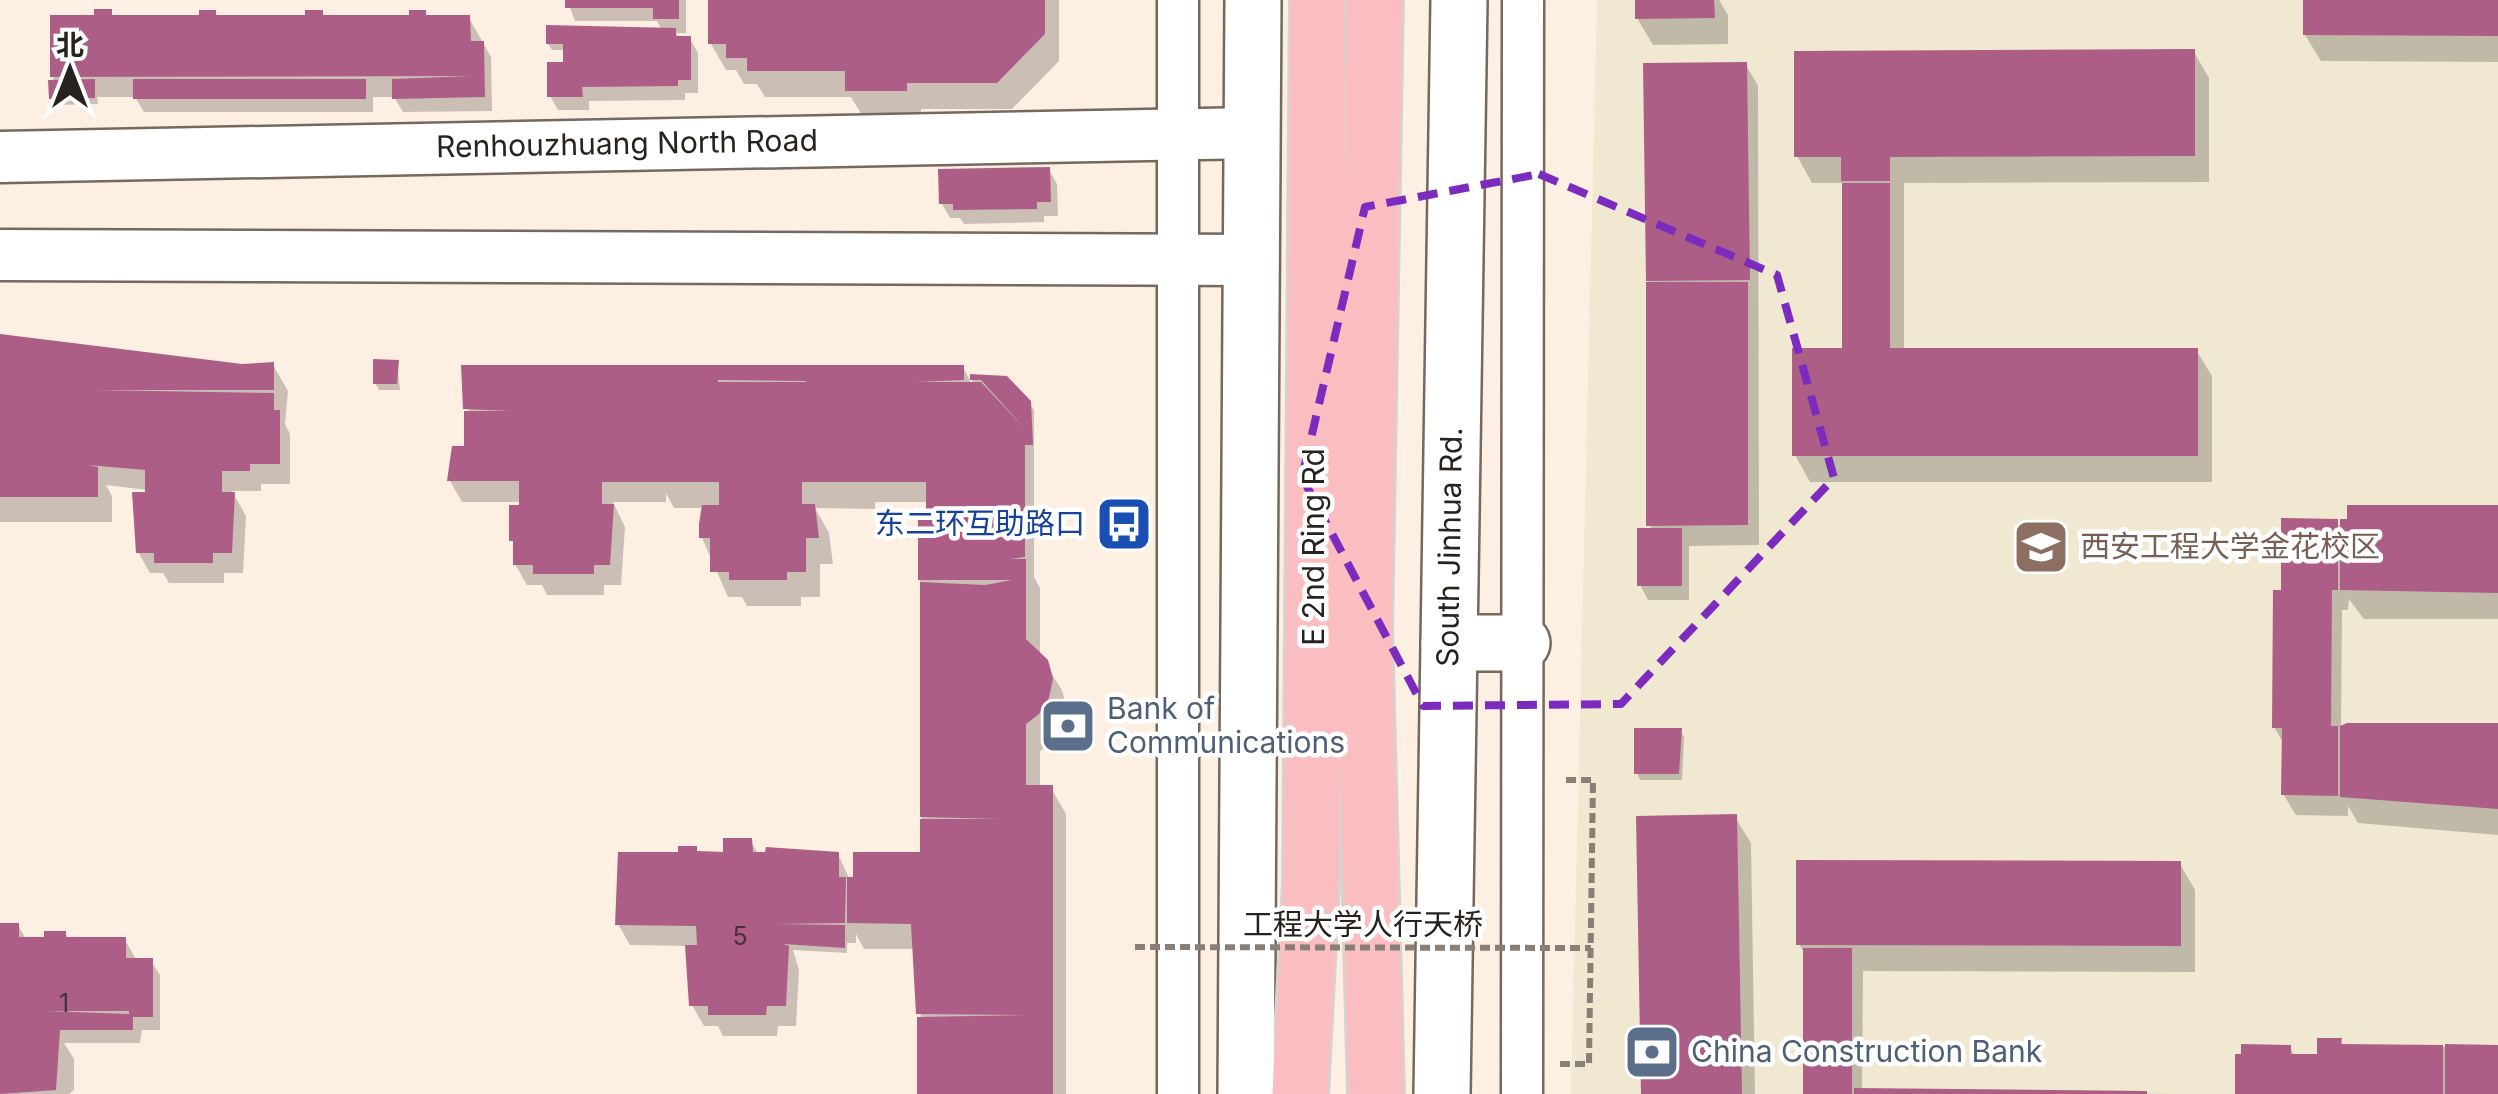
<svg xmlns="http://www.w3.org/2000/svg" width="2498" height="1094" viewBox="0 0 2498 1094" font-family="Inter,'Noto Sans SC',sans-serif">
	<rect width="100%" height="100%" fill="#feefe3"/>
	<path fill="#f1e8d2" d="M1597,0h901v1094h-927z"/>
	<g fill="#0003" fill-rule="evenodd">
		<path d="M567,0h119v33h-10l3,6h11l8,14v40h-13v7l-96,1v9h-31l-8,-14 16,-32v-14h-14l-4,-6 114,-13 -5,-10h-82z"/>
		<path d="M711,0h348v61l-47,48h-91v8h-58l-12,-20h-86l-8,-13h-13l-8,-14h-10l-15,-26z"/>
		<path d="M1637,0h82l9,15v29l-75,1 -16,-27z"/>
		<path d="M2305,0h193v62l-177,-1 -16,-26z"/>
		<path d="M110,11l4,7h193l15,-6 3,6h86l14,-6 3,6h41l22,39 1,54 -89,1 -9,-15h-21v15h-229l-9,-15h-38l1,7 -43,1 -2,-29 44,-58z"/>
		<path d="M2194,52l15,26v104l-305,1v167h292l16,26v106h-402l-15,-27 49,-105v-167h-32l-15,-27z"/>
		<path d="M1746,65l12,21 1,459 -70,1v54h-41l-8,-15 11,-55 -5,-464z"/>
		<path d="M1049,170l8,14 1,32h-14v6l-80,2 -4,-6h-10l-8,-14z"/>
		<path d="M0,336l241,30 32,-1 15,26 -3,33 5,10v50h-29v7h-29l14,25 -3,57h-19v10h-55l-6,-10h-13l-12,-21 9,-62 -41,-5 6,11v26h-112z"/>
		<path d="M397,362l3,28h-21l-4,-7z"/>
		<path d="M464,367h499l9,17v-8l34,2 23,25 5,7v167l6,11v68l22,34 4,16 -3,20 -9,15 -14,10v37h11l15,26v280h-147l2,-75 -6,-70h-51l-8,-15v9h-9v10l-54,-3 6,20 -3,56h-18l-1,10h-54l-5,-10h-14l-12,-21 -5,-59 -57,-1 -12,-21 80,-71 28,1 24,-14 9,15 79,-1 12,26 72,-26 -2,-274 8,-78h-53v7l-60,-1 14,25 4,31h-13v33h-19v9h-54l-5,-9h-14l-26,-59 3,-30h-31l-8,-15v9h-53l12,25 -4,58h-17v10h-57l-5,-10h-15l-12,-21 6,-62h-59l-12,-21 16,-32 3,-36zM1018,420l11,9v11z"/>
		<path d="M2498,507v112h-134l-15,-20 -1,11h-6l-1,118 157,-1v108l-140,-12 -10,-17v10l-52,-1 -13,-21 1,-50 -10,-17 10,-135 53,-70 6,10z"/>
		<path d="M1680,730l4,7 -2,43h-42l-3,-7z"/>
		<path d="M1735,817l16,26 4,251h-111z"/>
		<path d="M2180,864l15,26v82l-332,-1 -1,120 317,3h-374l1,-138 -7,-12z"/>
		<path d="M0,925h18l8,14 39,-5 4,6h56l12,21h14l9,14v55h-18l-2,13h-76l10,16v31l-5,4h-69z"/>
		<path d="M2341,1040l3,7h154v47h-261l53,-46 5,8h24z"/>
	</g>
	<g fill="#ad5e87" fill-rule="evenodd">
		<path d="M565,0h114v19h-26v-11h-88z"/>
		<path d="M708,0h337v34l-48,49h-90v8h-62v-20h-98v-13h-21v-14h-18z"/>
		<path d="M1635,0h79l1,18 -80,1z"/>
		<path d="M2303,0h195v36l-195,-1z"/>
		<path d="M94,9h18v6h87v-5h17v5h89v-5h18v5h86v-5h17v5h44l1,26h13l1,56 -93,2v-20l80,-3 -422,1v-62h44z"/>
		<path d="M546,25l130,3v8h15v44h-13v6l-96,1 1,10h-36v-35h16v-18h-17z"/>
		<path d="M2195,49v107l-305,1v24h-49v-24h-47v-106z"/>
		<path d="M1747,62l3,218 -104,1 -3,-218z"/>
		<path d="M95,79v19l-46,1 -1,-19z"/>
		<rect x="133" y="79" width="233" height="20"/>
		<path d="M1050,167l1,35h-14v7l-84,1v-6h-14l-1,-35z"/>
		<path d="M1842,183h48v165h308v108h-406v-108h50z"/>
		<path d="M1646,282h102v243l-102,1z"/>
		<path d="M0,334l242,30 32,-2v28h-182l182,3v17h6v54h-30v7h-28v21h13l-3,61h-19v10h-59v-10h-18l-4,-61h13v-22l-57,-5 10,2v30h-98z"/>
		<path d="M373,359l26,1 -2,24h-24z"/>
		<path d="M461,365h503v15l-48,2h65l45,48 -45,-50h-11v-6l37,2 24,25 2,44h-8v112l-15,2h16v80l22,21 5,18 -4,20 -10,16 -13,10v61h27v309h-136v-77l108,-2 -109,-1 -5,-90 -64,-1v-46h6v-25h67v-33h81l-81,-2v-235l65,3 27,-5h-94v-68h8v-30h-124v22h13l4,34h-13v34h-19v8h-58v-8h-19v-34h-11v-14l3,-19h17v-23h-117v22h12l-4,61h-16v9h-61v-9h-20v-24h-4v-36h10v-24h-72l5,-35h12v-35h46l-47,-2zM718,380l88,1v1h-88z"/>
		<path d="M2347,505h151v88l-158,-3v-71h7z"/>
		<path d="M2281,518l57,1v71h-6l-1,136h7v70l-57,-1 1,-67h-10l1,-138h8z"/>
		<rect x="1637" y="528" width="45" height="58"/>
		<path d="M2347,723h151v86l-158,-12v-71z"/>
		<path d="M1634,728h48l-3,46h-45z"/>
		<path d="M1737,814l5,280h-101l-5,-278z"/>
		<path d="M723,838h29l1,14h12l1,-5 73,5v25h7l-1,46 -69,1 69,1v23l-62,-4 6,2 -3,60h-19l-1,9h-58v-9h-19l-4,-61h12l-1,-19 -81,-1 3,-73h60v-6h19v5l26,1z"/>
		<path d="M1796,860l385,1v85l-385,-1z"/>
		<path d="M0,923h19v14h25v-6h22v6h60v21h27v59h-20v13h-73l-4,60 -56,4zM47,1011h82v3z"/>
		<rect x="1803" y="948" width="49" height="146"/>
		<path d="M2317,1038h25l-1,6 102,1v49h-208v-40h6v-10l50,1v9h26z"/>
		<path d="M2445,1044l53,1v49h-53z"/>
		<path d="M1854,1088l293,3v3h-293z"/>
	</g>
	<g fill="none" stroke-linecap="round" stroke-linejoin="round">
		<g stroke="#75685d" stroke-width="45">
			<g id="minor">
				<path d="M1178,1094v-1094"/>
				<path d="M1522,1094l1,-1094"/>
			</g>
		</g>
		<g stroke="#75685d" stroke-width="55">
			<g id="tertiary">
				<path d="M0,157l1253,-24"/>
				<path d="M0,255l1252,5"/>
			</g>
		</g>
		<g stroke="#75685d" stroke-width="60">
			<g id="secondary">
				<path d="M1449,643h73"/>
				<path d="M1246,1094l7,-1094"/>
				<path d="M1442,1094l17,-1094"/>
			</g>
		</g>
		<g stroke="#d4d3d2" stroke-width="60">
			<g id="trunk">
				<path d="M1375,0l-11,628 12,466"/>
				<path d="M1300,1094l11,-210 7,-884"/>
			</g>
		</g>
		<path stroke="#897f77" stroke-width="6" stroke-dasharray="10 5" stroke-linecap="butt" d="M1560,1064h29l4,-284h-29"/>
		<use href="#minor" stroke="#fff" stroke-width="40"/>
		<use href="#tertiary" stroke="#fff" stroke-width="50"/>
		<use href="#secondary" stroke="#fff" stroke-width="55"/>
		<use href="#trunk" stroke="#fbbec0" stroke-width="55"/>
		<path stroke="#897f77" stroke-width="6" stroke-dasharray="10 5" stroke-linecap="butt" d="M1135,947l456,1"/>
	</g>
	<path fill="none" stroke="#7b2cbf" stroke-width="8" stroke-dasharray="20 12" stroke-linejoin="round" d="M1539,174l238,101 57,203 -213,226 -198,2 -121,-229 63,-270z"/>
	<defs>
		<g id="bus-square" transform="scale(2.875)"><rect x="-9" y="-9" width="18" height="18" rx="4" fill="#1a4fb4" stroke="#fff"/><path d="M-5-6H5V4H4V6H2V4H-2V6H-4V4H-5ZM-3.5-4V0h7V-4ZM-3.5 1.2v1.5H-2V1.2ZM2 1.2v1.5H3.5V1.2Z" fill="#fff"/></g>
		<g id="university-square" transform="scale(2.875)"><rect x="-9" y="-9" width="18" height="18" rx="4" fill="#8d6e63" stroke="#fff"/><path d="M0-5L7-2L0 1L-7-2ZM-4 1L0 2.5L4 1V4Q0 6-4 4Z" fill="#fff"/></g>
		<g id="bank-square" transform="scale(2.875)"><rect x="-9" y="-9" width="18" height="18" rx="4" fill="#5c6f8a" stroke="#fff"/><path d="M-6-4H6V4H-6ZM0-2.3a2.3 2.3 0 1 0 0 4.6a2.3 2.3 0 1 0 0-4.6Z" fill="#fff"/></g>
	</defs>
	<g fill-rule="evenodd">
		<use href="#bus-square" x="1124" y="524"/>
		<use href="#university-square" x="2041" y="547"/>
		<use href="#bank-square" x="1068" y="726"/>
		<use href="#bank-square" x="1652" y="1052"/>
	</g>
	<g text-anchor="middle" stroke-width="9" stroke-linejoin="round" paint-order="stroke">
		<g font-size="25" fill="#483138">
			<text x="740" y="945">5</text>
			<text x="64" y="1012">1</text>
		</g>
		<g font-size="30" fill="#27221d" stroke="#fff">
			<text transform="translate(627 144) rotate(-1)" y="10">Renhouzhuang North Road</text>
			<text transform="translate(1314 547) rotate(-90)" y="10">E 2nd Ring Rd</text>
			<text transform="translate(1450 547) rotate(-89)" y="10">South Jinhua Rd.</text>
			<text x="1363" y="935">工程大学人行天桥</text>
		</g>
		<g font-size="30" fill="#164399" stroke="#fff" text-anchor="end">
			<text x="1085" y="534">东二环互助路口</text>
		</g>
		<g font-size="30" fill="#785e54" stroke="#fff" text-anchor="start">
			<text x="2080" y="557">西安工程大学金花校区</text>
		</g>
		<g font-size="30" fill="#4e5e75" stroke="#fff" text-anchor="start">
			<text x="1107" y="719">Bank of<tspan x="1107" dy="34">Communications</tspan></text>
			<text x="1691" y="1062">China Construction Bank</text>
		</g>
	</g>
	<g transform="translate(70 70)" stroke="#ffffff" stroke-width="8" paint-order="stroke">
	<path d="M0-8L18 38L0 25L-18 38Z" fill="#27221d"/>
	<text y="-15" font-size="28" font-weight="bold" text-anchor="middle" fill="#27221d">北</text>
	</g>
</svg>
